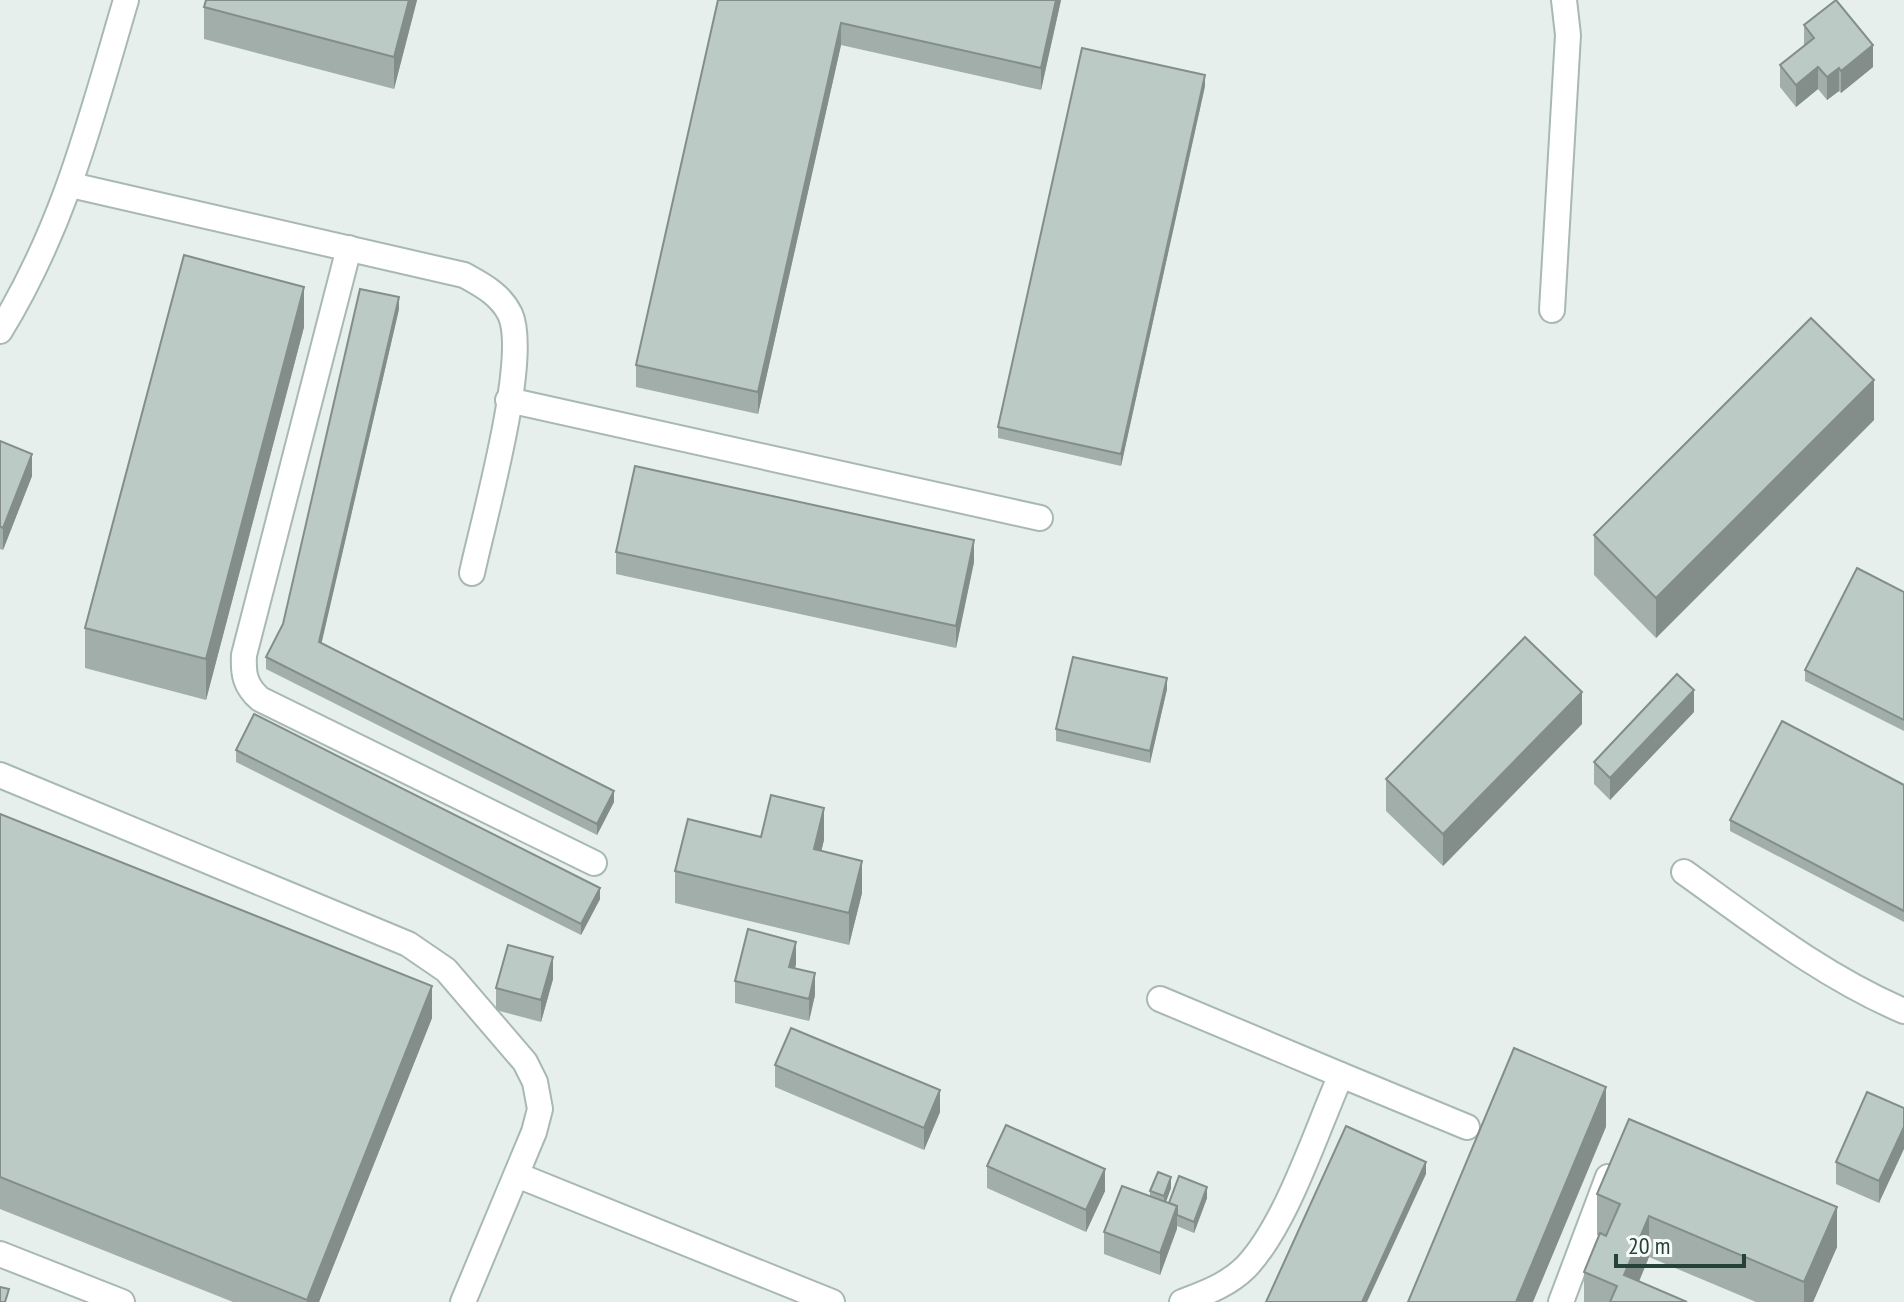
<svg xmlns="http://www.w3.org/2000/svg" width="1904" height="1302" viewBox="0 0 1904 1302" font-family="'PT Sans Narrow',sans-serif">
	<rect width="100%" height="100%" fill="#e6efeb"/>
	<g fill="none" stroke-linecap="round" stroke-linejoin="round">
		<g stroke="#a8b8b2" stroke-width="28">
			<g id="lane">
				<path d="M71,185l393,90c18,10 36,19 46,39 20,43 -27,207 -38,259"/>
				<path d="M349,248l-105,407c-1,19 1,31 16,44l334,164"/>
				<path d="M1552,310l16,-275 -4,-35"/>
				<path d="M0,331c65,-106 91,-213 126,-331"/>
				<path d="M508,400l532,118"/>
				<path d="M0,775l408,169 38,26 79,92 10,20 5,27 -6,23 -71,170"/>
				<path d="M1684,872c70,50 140,105 220,139"/>
				<path d="M1160,999l181,76"/>
				<path d="M517,1175l315,127"/>
				<path d="M0,1254l122,48"/>
				<path d="M1182,1302c23,-9 46,-17 64,-35 41,-43 70,-136 95,-192l126,52"/>
				<path d="M1561,1302l47,-125"/>
			</g>
		</g>
		<use href="#lane" stroke="#fff" stroke-width="24"/>
	</g>
	<g fill="#a1aea9">
		<path d="M417,0l-23,89 -190,-50v-32z"/>
		<path d="M718,0h343l-20,90 -200,-45 -83,369 -122,-27v-22z"/>
		<path d="M1804,25l69,42 -32,26 -2,-2 -12,9 -9,-11 -22,18 -16,-20v-22l24,-19z"/>
		<path d="M1205,86l-84,380 -123,-28v-11z"/>
		<path d="M399,309l-78,335 293,158 -17,33 -331,-166v-12l17,-33z"/>
		<path d="M304,327l-98,373 -121,-32v-40z"/>
		<path d="M1874,420l-218,218 -62,-63v-40z"/>
		<path d="M0,441l32,35 -29,74 -3,-1z"/>
		<path d="M616,552l358,10 -18,86 -340,-74z"/>
		<path d="M1904,592v139l-99,-50v-11z"/>
		<path d="M1167,689l-17,74 -94,-22v-12z"/>
		<path d="M1694,712l-84,88 -16,-16v-22z"/>
		<path d="M1582,724l-139,142 -57,-55v-32z"/>
		<path d="M236,750l364,149 -19,36 -345,-173z"/>
		<path d="M1904,785v137l-174,-91v-11z"/>
		<path d="M0,814l432,204 -113,284h-86l-233,-93z"/>
		<path d="M761,837l63,3 -3,11 41,42 -13,52 -174,-42v-32z"/>
		<path d="M796,964l-1,4 20,27 -6,26 -74,-18v-22z"/>
		<path d="M553,979l-12,43 -45,-12v-22z"/>
		<path d="M775,1065l165,47 -16,38 -149,-63z"/>
		<path d="M1904,1108l-25,95 -43,-19v-22z"/>
		<path d="M987,1166l118,25 -19,41 -99,-44z"/>
		<path d="M1171,1188l-5,14 3,1 38,-5 -13,35 -17,-7 -17,49 -56,-21v-22l46,-35v-6z"/>
		<path d="M1597,1194l240,53 -24,55h-57l-107,-45 -10,25 48,20h-103v-30l15,-36 -2,-1z"/>
	</g>
	<g fill="#838d89">
		<path d="M409,0h8l-23,89v-32z"/>
		<path d="M1056,0h5l-20,90v-22z"/>
		<path d="M841,23v22l-83,369v-22z"/>
		<path d="M1873,45v22l-32,26v-22z"/>
		<path d="M1818,67v22l-22,18v-22z"/>
		<path d="M1839,68v23l-12,9v-23z"/>
		<path d="M1205,75v11l-84,380v-12z"/>
		<path d="M304,287v40l-98,373v-41z"/>
		<path d="M399,297v12l-80,345v-12z"/>
		<path d="M1874,380v40l-218,218v-40z"/>
		<path d="M32,454v22l-29,74v-22z"/>
		<path d="M974,540v22l-18,86v-22z"/>
		<path d="M1167,678v11l-17,74v-12z"/>
		<path d="M1694,690v22l-84,88v-22z"/>
		<path d="M1582,692v32l-139,142v-32z"/>
		<path d="M614,791v11l-17,33v-11z"/>
		<path d="M824,808v32l-10,41v-32z"/>
		<path d="M862,861v32l-13,52v-32z"/>
		<path d="M600,888v11l-19,36v-11z"/>
		<path d="M796,942v22l-7,25v-22z"/>
		<path d="M553,957v22l-12,43v-22z"/>
		<path d="M815,973v22l-6,26v-22z"/>
		<path d="M432,986v32l-113,284h-12z"/>
		<path d="M1606,1087v40l-73,175h-17z"/>
		<path d="M940,1090v22l-16,38v-22z"/>
		<path d="M1904,1127v22l-25,54v-22z"/>
		<path d="M1426,1162v12l-59,128h-5z"/>
		<path d="M1105,1169v22l-19,41v-22z"/>
		<path d="M1171,1177v11l-7,19v-11z"/>
		<path d="M1207,1187v11l-13,35v-11z"/>
		<path d="M1177,1206v23l-17,46v-22z"/>
		<path d="M1837,1207v40l-24,55h-9v-20z"/>
		<path d="M1649,1216v41l-19,45 -6,-27z"/>
	</g>
	<g fill="#bbcac4" stroke="#838d89" stroke-width="2">
		<path d="M206,0h203l-15,57 -190,-50z"/>
		<path d="M718,0h338l-15,68 -200,-45 -83,369 -122,-27z"/>
		<path d="M1836,0l37,45 -32,26 -2,-3 -12,9 -9,-10 -22,18 -16,-20 34,-27 -10,-13z"/>
		<path d="M1082,48l123,27 -84,379 -123,-27z"/>
		<path d="M184,255l120,32 -98,372 -121,-31z"/>
		<path d="M360,289l39,8 -80,345 295,149 -17,33 -331,-167 17,-33z"/>
		<path d="M1811,318l63,62 -218,218 -62,-63z"/>
		<path d="M0,441l32,13 -29,74 -3,-2z"/>
		<path d="M635,466l339,74 -18,86 -340,-74z"/>
		<path d="M1857,568l47,24v128l-99,-50z"/>
		<path d="M1525,637l57,55 -139,142 -57,-55z"/>
		<path d="M1073,657l94,21 -17,73 -94,-22z"/>
		<path d="M1677,674l17,16 -84,88 -16,-16z"/>
		<path d="M254,714l346,174 -19,36 -345,-174z"/>
		<path d="M1782,721l122,64v126l-174,-91z"/>
		<path d="M771,795l53,13 -10,41 48,12 -13,52 -174,-42 13,-52 73,18z"/>
		<path d="M0,814l432,172 -125,314 -307,-123z"/>
		<path d="M748,929l48,13 -7,25 26,6 -6,26 -74,-18z"/>
		<path d="M508,945l45,12 -12,43 -45,-12z"/>
		<path d="M791,1028l149,62 -16,38 -149,-63z"/>
		<path d="M1514,1048l92,39 -90,215h-108z"/>
		<path d="M1867,1092l37,16v19l-25,54 -43,-19z"/>
		<path d="M1629,1119l208,88 -33,75 -155,-66 -25,59 63,27h-77l7,-16 -33,-14 16,-39 6,3 14,-32 -23,-10z"/>
		<path d="M1006,1125l99,44 -19,41 -99,-44z"/>
		<path d="M1346,1126l80,36 -64,140h-96z"/>
		<path d="M1158,1172l13,5 -7,19 -14,-5z"/>
		<path d="M1179,1176l28,11 -13,35 -17,-7v-9l-8,-3z"/>
		<path d="M1122,1186l55,20 -17,47 -56,-21z"/>
		<path d="M0,1287l9,2 -4,13h-5z"/>
	</g>
	<path d="M1616 1254v12h128v-12" fill="none" stroke="#24423a" stroke-width="4"/>
	<text x="1628" y="1254" font-size="24" fill="#24423a" stroke="#f7fbf9" stroke-width="6" paint-order="stroke">20 m</text>
</svg>
